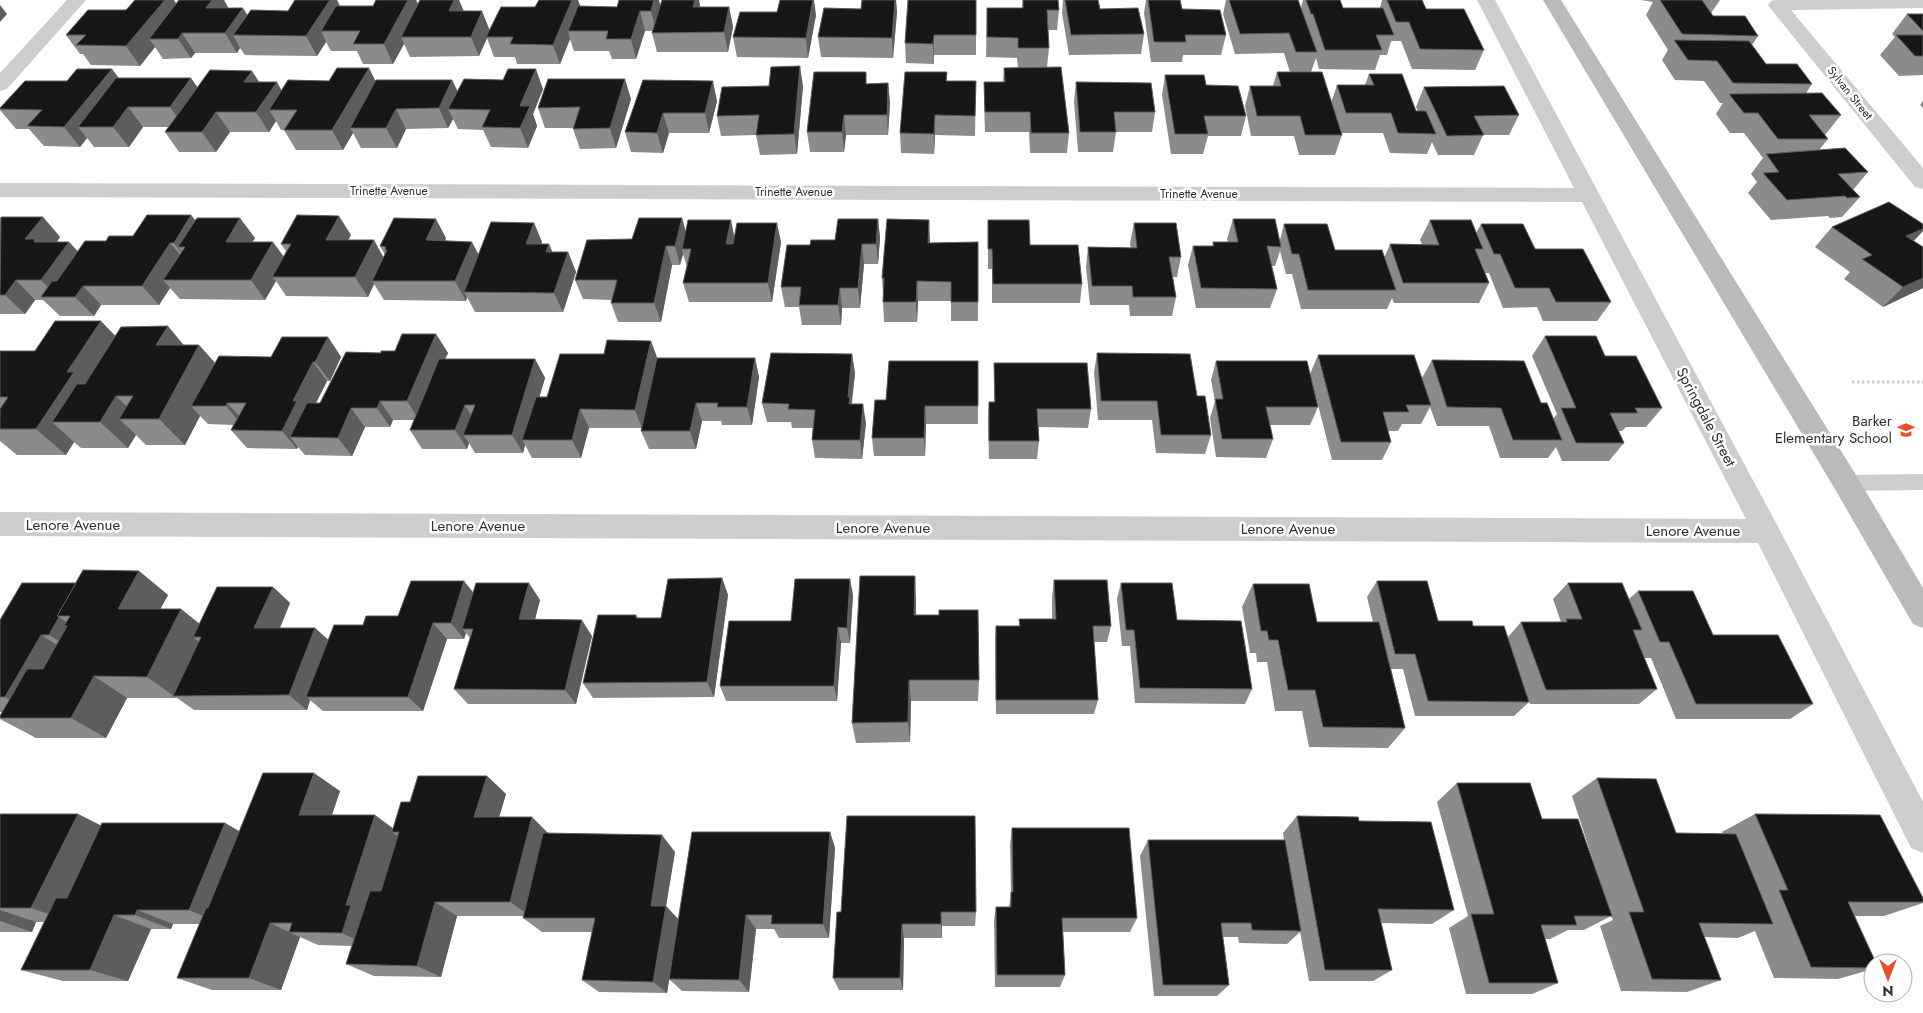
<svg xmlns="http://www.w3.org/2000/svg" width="1923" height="1013" viewBox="0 0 1923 1013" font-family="Jost,sans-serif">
	<rect width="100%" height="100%" fill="#fff"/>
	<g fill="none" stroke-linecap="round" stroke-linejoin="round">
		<path stroke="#cdcdcd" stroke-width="3" stroke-dasharray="2.5 2.5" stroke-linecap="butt" d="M1852,382h71"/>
		<path fill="#cdcdcd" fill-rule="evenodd" d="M1923,474v16l-77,1 -7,-2 -3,-6 3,-6 7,-2z"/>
		<g fill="#cdcdcd" fill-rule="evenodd">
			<path d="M67,0h19l-79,89 -7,2v-18z"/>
			<path d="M1477,0h18l281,523 147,279v51l-12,-5 -153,-305 -1758,-7v-24l1746,7 -164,-317 -1582,-5v-14l1574,5z"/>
			<path d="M1775,0h148v8l-132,2 132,158v21l-8,-2 -144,-178 -3,-4 3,-4z"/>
		</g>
		<path fill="#bababa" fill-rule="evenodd" d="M1543,0h18l295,475 67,113v40l-10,-4 -77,-133z"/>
	</g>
	<g fill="#8b8b8b">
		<path d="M179,0h45l4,8 19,7 41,-4 7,-11h42l3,6h33l43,-6 2,4 2,-4h39l4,11 27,19 45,-23 4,-7h39l2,6 37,1 43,-2 39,-5 1,7h29l4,20 -5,25h-71l-5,-19 1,-2h-8l-9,28h-24l-3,-8h-35l-4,-12 -10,25h-43l-2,-7h-21l-7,-19 -8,18 -69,1 -6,-13 -11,20h-30l-6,-13h-26l-5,-9 -9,14 -72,-1 -5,-7 -3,5h-42l-4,5 -28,1 -8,-12 -15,19 -49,-1 -8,-11h-3l-14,-19 60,-25 50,-6z"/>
		<path d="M862,0h34l1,12 -4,46 -72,-1 -3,-20 43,-28z"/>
		<path d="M976,0v55h-42v9l-28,-1 -1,-20z"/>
		<path d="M1023,0h35l1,10 -2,20h-9l1,18 -2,19 22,66 -2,20h-37l-1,-21h-44l-1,-30v-20h19l1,-14h14l-1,-10 -31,-1 1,-49h35z"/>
		<path d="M1063,0h35l2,9 44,25 -3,20 -72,1 -7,-42z"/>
		<path d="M1146,0h34l2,9 44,26 -5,20h-38l-1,7h-31l-7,-49z"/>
		<path d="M1226,0h72l3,8 2,-8h37l3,8h37l2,-8h40l4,9 58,41 -9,20 -63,-1 -11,-28h-10l-4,14h-7l-5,15 -56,-1 -3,-11 -5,14 20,31 6,-18h28l4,-11 47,37h2l-2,-4 8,-20 95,28 -10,20h-26l-9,20h-36l-6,-13 -5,12 -37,-1 -7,-20h-42l1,2 -7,20h-36l-5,-19h-43l-6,-30 5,-20h23l4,-14h13l-6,-19 -49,1 -12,-40z"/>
		<path d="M1641,0h79l-9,13 2,3 45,20 -6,9 14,19 46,20 -6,9 35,22 -16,20 3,4 -9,11 49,22 -15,18 7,7 -18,20 -12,1 -2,-2 -57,4 -23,-27 9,-11 -6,-8 12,-16 -19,-25h-14l-14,-19 7,-11h-3l-16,-22 -29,-1 -13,-20 6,-10 -22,-35 7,-13z"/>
		<path d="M1907,14h16v61l-24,1 -19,-21 15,-18 -3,-3z"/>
		<path d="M816,15l-8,43 -71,-1 -4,-20z"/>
		<path d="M947,72v9h29l-1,55 -40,-1 -1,19 -33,-1 -1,-20z"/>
		<path d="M1165,75l41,10 40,31 -5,20h-33l-5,18h-32l-9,-59z"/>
		<path d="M119,78l79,9 61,-5 23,9 93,-10 77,-1 6,12 85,-3 -10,25 4,12 -9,22 -37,-1 -8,-17 -25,-1 -5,-10 -5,9 -42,1 -9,19h-36l-8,-15 -10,17h-47l-12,-20h-3l-5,-9 -7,11h-39l-14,20h-37l-14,-20 3,-5h-25l-14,20h-35l-7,-9 -7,9 -36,-1 -15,-17h-13l-16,-19v-2l67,-27z"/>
		<path d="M643,80l74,21 -8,32h-40l-6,20 -32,-1 -6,-20z"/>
		<path d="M1076,82l79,30 -3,20h-36l-3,20h-35l-4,-50z"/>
		<path d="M888,83l2,20 -2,32h-42l-2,17h-34l-3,-20 60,-48z"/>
		<path d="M803,86l-6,68 -37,1 -4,-20 -35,1 -4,-20z"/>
		<path d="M631,99l-15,49 -36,1 -7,-20v-1h-28l-7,-20z"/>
		<path d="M1923,101v7l-3,-3z"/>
		<path d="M191,215l4,5 60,18 -3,4 31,15 3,-6 -5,-7 70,-9 -3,5 36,17 1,-2 -5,-9 66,-8 -1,3 33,14 56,-32 8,19 -1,2h8l3,8h16l8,20 -13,40h-88l-8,-15 -1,4 -82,-1 -10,-16 -6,13 -82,-1 -10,-15 -11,19 -85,-1 -10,-11 -11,17h-58l-7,11h-34l-17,-16h-8l-10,14h-25v-96l43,-1 17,20 -3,5h12l9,9 28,-10 27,-5z"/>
		<path d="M682,218l4,14 48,4 47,6 -9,60h-83l-6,-19 4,-16 -4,-13 -3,11h-8l-11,57h-43l-7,-19 1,-3 -29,-1 -8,-19 57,-41z"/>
		<path d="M878,219l2,19 -2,26h-14l-4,44h-18l-1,17h-39l-3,-18h-14l-4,-20 54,-47z"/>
		<path d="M1233,219l47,21 4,-16 51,26 50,6 5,-12h32l-2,-4 10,-20 46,13 5,-9 54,25 76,53 -14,19h-54l-6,-14 -34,1 -14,-35h-4l4,10 -10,20h-85l-2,-5 -5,11h-86l-9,-35h-6l-6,-23 -5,15h-3l5,23 -7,19h-74l-8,-43 5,-19h19l1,-4h15l-1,-3z"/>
		<path d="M988,220l42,25 52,39 -2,19h-88v-34h-4z"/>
		<path d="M1134,223l47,34 -4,20h-4l3,20 -4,19h-42l-1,-11h-39l-4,-38 2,-20 43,1 -1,-5z"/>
		<path d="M1832,227l91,4 -9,10 9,6v41l-40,19 -39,-28 6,-7 -35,-25z"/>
		<path d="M929,243l49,59v19h-27v-20h-33l-1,21h-33l-1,-20v-9l-1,-15z"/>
		<path d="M436,334l12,19 -3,6h90l10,19 -6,19h8l110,-39h98l4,19 -7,48h-30l-1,-4h-19l-6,28h-47l-8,-18 1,-3h-53l-8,30h-49l-7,-13 -2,8h-48l-6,-10 -2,6h-45l-12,-19 4,-10h-21l-3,7h-25l-13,29 -47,-1 -7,-8 -1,2 -50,-1 -16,-18 2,-5 -25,-1 -8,-8 -15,29h-39l-10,-10 -8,13h-47l-7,-6 -8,13h-49l-17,-14v-90h35l80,-15 69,9h15l16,18 56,-6 57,-20 13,20 -11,24h-3l-11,22h4l61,-50 14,-2z"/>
		<path d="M1545,336l60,20 57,52 -16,19h-20l-4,4h-3l5,12 -15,18h-47l-6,-14 -8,11h-48l-11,-32h-52l-7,-19 -9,17h-19l-4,7h-10l3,11 -9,18h-50l-18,-71 4,18 -8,18h-40l3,14 -7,19 -50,-1 -6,-39 5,-17 -4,-21 5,-19 94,13 8,-19 104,23 10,-18 109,43 12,16 4,-5 -25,-58z"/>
		<path d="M1097,353l114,82 -6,19 -49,-1 -4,-33h-54l-4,-48z"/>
		<path d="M852,354l3,19 -3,31 14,19 -4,36 -47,-1 -3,-18 1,-12h-21l-1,-6h-24l-5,-19z"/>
		<path d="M994,363l97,46 -3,19 -50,-1 1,14 -2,18h-48l-1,-38 1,-19h5z"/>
		<path d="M875,400l103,6v18h-52l-1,32h-51l-2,-18z"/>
		<path d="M139,571l29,24 -8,14h21l18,14 74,-36 17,16 -10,25h35l13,12 35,-15 35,-9 75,-23 67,7 -5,19 57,17 -16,68h-108l-14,-15 16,-51 -4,-5 -2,6h-17l-24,72h-100l-13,-11 -3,10h-113l-17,-12h-50l-21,40h-70l-36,-19v-3l2,-4h-2v-92l76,-37z"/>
		<path d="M722,578l6,17 -14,102 -121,1 -10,-15 53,-68 2,3h23z"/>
		<path d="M1054,580l57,46 -4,16h-13l4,58 -4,14h-98l-1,-72 1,-16h23v-7h33v-22z"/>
		<path d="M1377,581l61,40 35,5 35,11 13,-15h40l-8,-23 15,-16 61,16 9,-8 75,44 100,69 -23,15h-114l-25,-61h-7l13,31 -18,15h-109l-5,-13 4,11 -15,14h-99l-12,-47h-12l14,59 -17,20 -79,-1 -7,-36h-27l-8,-49h-10l-1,-9h-6l-8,-46 11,-23 64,38h56l-6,-25z"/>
		<path d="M1121,583l56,37 75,69 -7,15 -110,-1 -5,-57h-8l-5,-47z"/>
		<path d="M853,595l-3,48h-9l-4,58h-111l-6,-15 71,-65z"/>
		<path d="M916,599v16l63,65 -1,21h-67l-1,41 -54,1 -4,-20z"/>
		<path d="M487,776l19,18 -7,23 49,17 127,18 -9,54 13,14 151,-88 5,16 -6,90h-50l-5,-9h-18l-7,63 -67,-1 -13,-12 8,-51 -10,65 -68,-1 -17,-12 10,-48h-50l-19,-14v-2h-66l-16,61 -67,-1 -28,-12 6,-18 -34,-1 -18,-8 -19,53h-69l-35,-12 23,-54h-27l-2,5h-20l-23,52h-65l-42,-11 23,-48h-8l-4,10h-32v-118h78l23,12 124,-3 14,9 101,-41 -8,24 61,13 17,-26z"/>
		<path d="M1597,778l79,55 47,1 -1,-2 33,-18 168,84v5l-39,13h-29l18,47v6l-35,10 -64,-1 -19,-47 -17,7 -34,-1 17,43 -34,12 -66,-1 -21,-65 13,-6 -2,-4 -27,14h-16l-18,9h-5l13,44 -26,11h-66l-17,-66 19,-12 -31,-114 20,-19 146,108 -31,-95z"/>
		<path d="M1297,816l62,5 95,89 -22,14 -51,-1 11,47 -19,11h-64l-9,-49 -13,12 -48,-1 -1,-6h-15l6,48 -12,11h-63l-14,-140 8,-16h136l-1,-7z"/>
		<path d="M1012,828l125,90 -7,14h-67l2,43 -5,12h-65l-1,-66 2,-14h13l2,-15 -1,-47z"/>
		<path d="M837,912h139l-1,14h-33v12h-38l-1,52h-64l-6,-12z"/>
	</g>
	<g fill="#5d5d5d">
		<path d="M165,0h9l8,13 -33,26 6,8 -15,19 -14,-20z"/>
		<path d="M212,0h12l6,11 -24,-3z"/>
		<path d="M330,0h7l7,14 -23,17 5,11 -9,14 -11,-20z"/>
		<path d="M408,0h8l5,11 -20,26 3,7 -11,20 -9,-20z"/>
		<path d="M454,0h5l6,14 -16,-3z"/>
		<path d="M572,0h6l4,11 -14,20 2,8 -10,25 -7,-19z"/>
		<path d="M654,0h5l3,11 -6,20 -5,-20z"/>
		<path d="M695,0h4l2,12 -8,-5z"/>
		<path d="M813,0h1l2,15 -8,43 -2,-20z"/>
		<path d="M895,0h1l1,12 -4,46 -1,-20z"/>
		<path d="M0,5l7,9 -7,8z"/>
		<path d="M729,7l4,20 -5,25 -4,-20z"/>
		<path d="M243,8l12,19 -22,8 7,13 -3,5 -12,-20z"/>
		<path d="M482,11l8,20 -4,6 1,1 -8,18 -8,-19z"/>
		<path d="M640,11l5,20 -9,28 -5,-20z"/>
		<path d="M182,33l13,20 -4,5 -13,-19z"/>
		<path d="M934,35v29l-1,-20z"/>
		<path d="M800,66l3,20 -6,68 -3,-20z"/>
		<path d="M369,68l10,20 -29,40 3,5 -10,17 -11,-20z"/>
		<path d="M112,69l15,20 -49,38 9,11 -7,9 -16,-20z"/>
		<path d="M536,69l7,20 -10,25 4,12 -9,22 -8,-20v-22z"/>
		<path d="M252,71l13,20 -21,-9z"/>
		<path d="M191,78l14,20 -21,29 -14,-20z"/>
		<path d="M625,79l6,20 -15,49 -6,-20z"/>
		<path d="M452,80l9,19 -13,10 5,10 -5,9 -9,-20z"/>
		<path d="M713,81l4,20 -8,32 -4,-20z"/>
		<path d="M277,82l11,20 -19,8 7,11 -7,11 -13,-20z"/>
		<path d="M888,83l2,20 -2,32 -1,-20z"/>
		<path d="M128,107l15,20 -14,20 -16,-20z"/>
		<path d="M396,109l10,20 -9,19 -11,-20z"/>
		<path d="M216,112l14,20 -14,20 -14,-20z"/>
		<path d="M663,113l6,20 -6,20 -6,-20z"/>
		<path d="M844,115l2,20 -2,17 -2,-20z"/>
		<path d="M935,115v20l-1,19v-20z"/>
		<path d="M191,215l15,20 -21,12h-7l12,14 -1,1 -15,-19z"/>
		<path d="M339,216l12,19 -13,24 -12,-19z"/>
		<path d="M43,217l17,20 -12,16 -23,-14z"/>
		<path d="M240,218l15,20 -15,23 -14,-19z"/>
		<path d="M682,218l5,20 -5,11 1,5 -3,11 -5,-19z"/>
		<path d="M436,219l10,19 -9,22 -11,-20z"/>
		<path d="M878,219l2,19 -2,26 -2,-20z"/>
		<path d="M731,220l4,20 -4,24 -5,-20z"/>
		<path d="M929,220l1,20 -2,23v-20z"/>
		<path d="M534,223l8,19 -8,21 -8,-19z"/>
		<path d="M777,223l4,19 -9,60 -4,-19z"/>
		<path d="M1923,229v2l-15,15 -2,-10z"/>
		<path d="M374,240l11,20 -13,21 2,3 -6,13 -13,-20z"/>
		<path d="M69,242l17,19 -29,36 -16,-17z"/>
		<path d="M273,242l14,19 -15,16 4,4 -11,19 -14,-20z"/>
		<path d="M472,242l10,19 -18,31 3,5 -1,4 -11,-20z"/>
		<path d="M170,243l16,19 -23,18 7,8 -11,17 -17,-19z"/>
		<path d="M549,244l8,19 -11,-11z"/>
		<path d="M862,244l2,20 -4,44 -2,-20z"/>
		<path d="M666,246l6,19 -11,57 -7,-19z"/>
		<path d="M568,252l8,20 -13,40 -9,-19z"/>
		<path d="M1923,278v10l-40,19 20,-20z"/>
		<path d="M16,280l19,20 -10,14 -20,-19z"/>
		<path d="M917,281l1,20 -1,21 -1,-20z"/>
		<path d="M83,286l18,19 -7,11 -19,-19z"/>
		<path d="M840,288l2,20 -1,17 -3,-20z"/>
		<path d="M101,321l26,27 -75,74 22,20 -8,13 -30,-26 31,-57z"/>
		<path d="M168,326l23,28 -35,-9z"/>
		<path d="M436,334l12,19 -29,67 -12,-19z"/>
		<path d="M328,337l13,20 -11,24 -15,-19z"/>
		<path d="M651,341l7,19 -16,68 -7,-18z"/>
		<path d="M199,345l24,27 -32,34 9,10 -15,29 -26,-26z"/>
		<path d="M852,354l3,19 -4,33v17l-3,-26z"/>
		<path d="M755,358l4,19 -7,48 -5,-18z"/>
		<path d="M535,359l10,19 -18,62h-5l3,5 -2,8 -11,-18z"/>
		<path d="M313,362l14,19 -18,36 -19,20 8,10 -1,2 -15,-18 11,-30z"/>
		<path d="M116,396l24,23h-21l17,16 -8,13 -28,-26z"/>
		<path d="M380,401l13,19 -3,7 -13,-19z"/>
		<path d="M227,403l17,18 -2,4 -16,-19z"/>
		<path d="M696,403l6,18 -6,28 -6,-18z"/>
		<path d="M863,404l3,19 -4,36 -2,-19z"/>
		<path d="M465,405l11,18 -13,12 6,8 -2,6 -12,-19z"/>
		<path d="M925,406l1,18 -1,32 -1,-18z"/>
		<path d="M351,408l14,19 -13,29 -14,-18z"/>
		<path d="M580,409l9,19 -8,30 -9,-18z"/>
		<path d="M139,571l29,24 -20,37 -30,-23z"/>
		<path d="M915,576l1,23v39l-2,-23z"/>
		<path d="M722,578l6,17 -14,102 -7,-15z"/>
		<path d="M850,579l3,16 -3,48 -3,-15z"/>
		<path d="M464,581l13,16 -15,32 4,4 -2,6 -13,-16z"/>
		<path d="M529,583l11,17 -9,35 -12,-16z"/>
		<path d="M273,587l17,16 -17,41 -19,-16z"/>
		<path d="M181,609l28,23 -8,5h-8l10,8 -29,51 -27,-19z"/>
		<path d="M59,617l23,16 -15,-7h-3l16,11 -7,13 -24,-15z"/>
		<path d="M582,620l10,16 -16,68 -11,-14z"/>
		<path d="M433,623l14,16 -24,72 -15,-14z"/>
		<path d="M838,627l3,16 -4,58 -3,-15z"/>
		<path d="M315,628l17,15 -26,54 4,3 -3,10 -18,-15z"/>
		<path d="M41,635l24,15 -35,62 -25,-15z"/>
		<path d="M94,676l33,22 -21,40 -35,-20z"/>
		<path d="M909,680l2,21 -1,41 -2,-20z"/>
		<path d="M314,773l26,18 -14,41 -27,-17z"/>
		<path d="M487,776l19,18 -12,40 -20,-17z"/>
		<path d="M78,814l36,18 -43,90 -40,-14z"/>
		<path d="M375,815l23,17h-6l6,4 -29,110 -27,-13 4,-28z"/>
		<path d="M532,817l17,17 -19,82 -20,-14z"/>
		<path d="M225,823l30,17 -33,84 -33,-14z"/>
		<path d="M830,832l5,16 -6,90 -6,-14z"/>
		<path d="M662,835l13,17 -9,54 13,14 -12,73 -14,-11 -2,-76z"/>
		<path d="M435,902l22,14 -16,61 -24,-11z"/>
		<path d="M0,910l36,12 -4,10 -32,-11z"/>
		<path d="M137,910l36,14 -2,5 -36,-14z"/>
		<path d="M941,912l1,14v12l-1,-14z"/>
		<path d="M114,915l37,14 -23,52 -38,-11z"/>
		<path d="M746,915l10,14 -7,63 -10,-12z"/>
		<path d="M270,923l30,14 -19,53 -32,-12z"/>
		<path d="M902,924l2,14 -1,52 -3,-12z"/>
	</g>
	<g fill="#171717" stroke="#5d5d5d">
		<path d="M135,0h30l-39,46 -50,-1 10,-10h-20l22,-25h38z"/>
		<path d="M179,0h33l-6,8h37l-18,25h-43l-4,6h-29z"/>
		<path d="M295,0h35l-24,36 -73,-1 18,-25 37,1z"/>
		<path d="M376,0h32l-24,44h-31l7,-13h-39l15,-25h37z"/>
		<path d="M420,0h34l-5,11h33l-11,26h-70z"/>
		<path d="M539,0h33l-19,45 -43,-1 3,-7h-27l15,-30h34z"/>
		<path d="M619,0h35l-3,11h-11l-9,28h-25l2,-8h-40l10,-25 39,1z"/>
		<path d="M662,0h33l-2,7h36l-5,25 -72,1z"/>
		<path d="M780,0h33l-7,38 -73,-1 7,-25h37z"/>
		<path d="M862,0h33l-3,38 -74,-1 6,-29 37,1z"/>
		<path d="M908,0h68v35h-42l-1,9 -28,-1z"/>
		<path d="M1023,0h35l1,10h-12l2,38h-31v-10l-31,-1v-29h36z"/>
		<path d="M1065,0h33l2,9 38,-1 6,26 -73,1z"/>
		<path d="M1148,0h32l2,9 38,1 6,25h-41l1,7h-32z"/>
		<path d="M1229,0h69l19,52h-21l-7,-19 -49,1z"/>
		<path d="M1306,0h34l3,8h40l11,27h-18l6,15h-57l-12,-36h-2z"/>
		<path d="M1387,0h35l4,9h38l20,41 -64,-1 -11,-27h-13z"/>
		<path d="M1660,0h42l11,16h32l13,20 -76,-2z"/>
		<path d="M1907,14h16v17z"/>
		<path d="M1896,35h27v21h-8z"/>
		<path d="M1674,40l75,1 17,23h31l15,20 -79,-1 -16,-22 -29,-1z"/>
		<path d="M800,66l-6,68 -38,1 3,-20 -42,1 5,-29 47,-1 2,-19z"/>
		<path d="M1061,67l8,66h-38l-1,-21h-45l-1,-30h21l-1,-14z"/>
		<path d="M337,68h32l-37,62h-48l13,-20h-28l19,-30 41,1z"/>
		<path d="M77,69h35l-48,58 -37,-1 15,-16 -42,-1v-1l25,-27h42z"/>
		<path d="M508,69h28l-16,37h10l-10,22 -38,-1 8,-17 -42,-1 16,-30 39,1z"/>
		<path d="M210,70l42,1 -8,11h33l-21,30h-40l-14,20h-37z"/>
		<path d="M814,72h52v12l22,-1 -1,32h-43l-2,17h-35z"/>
		<path d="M905,72h42l-1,9h30l-1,35 -40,-1 -1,19 -34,-1z"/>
		<path d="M1277,72h45l20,63h-37l-5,-19h-43l-7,-30h31z"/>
		<path d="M1369,74h33l14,37h10l10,23 -38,-1 -7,-20h-45l-9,-28h37z"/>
		<path d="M1165,75h39l2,10 32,1 8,30h-42l4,18h-33z"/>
		<path d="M116,78h75l-21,29h-42l-15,20h-35z"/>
		<path d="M548,79h77l-15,49 -37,1 7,-22 -42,1z"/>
		<path d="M376,80h76l-13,28 -43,1 -10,19h-36z"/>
		<path d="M643,80l70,1 -8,32h-42l-6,20 -32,-1z"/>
		<path d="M1076,82l75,1 4,29h-41l2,20h-36z"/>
		<path d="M1504,86l15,29 -45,1 10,19 -37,1 -23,-49z"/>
		<path d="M1822,93l19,22h-32l19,24h-50l-20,-26h-14l-15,-19z"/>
		<path d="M1845,148l23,24 -30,2 22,23 -13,1 -2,-2 -58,4 -24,-27 16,-1 -13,-18z"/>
		<path d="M1889,202l34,22v5l-17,7 17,11v31l-20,9 -41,-28 10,-4 -40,-28z"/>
		<path d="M147,215h44l-17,28h-4l-28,43h-59l-8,11h-34l11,-16h5l28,-40h21l3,-5h24z"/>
		<path d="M297,215l42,1 -13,24h48l-19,37h-83l19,-33h-10z"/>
		<path d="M1,217h42l-18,22h10l-1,3h35l-28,38h-25l-11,15h-5z"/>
		<path d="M197,218h43l-14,24h47l-22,38h-88l22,-33h-7z"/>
		<path d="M394,218l42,1 -10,21 46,2 -17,39h-83l15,-31h-2l1,-3 -6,-1z"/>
		<path d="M639,218h43l-7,28h-9l-12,57h-43l6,-23h-42l12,-40 45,-1z"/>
		<path d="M838,219h40l-2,25h-14l-4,44h-18l-2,17h-39l2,-18h-20l6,-42h23l1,-5h24z"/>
		<path d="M887,219l42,1 -1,23 50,-1v60h-27v-20l-34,-1 -1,21h-33l1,-24h-2z"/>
		<path d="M1233,219h42l6,28 -14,-1 10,43 -76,-1 -8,-42h21l-1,-4h25z"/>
		<path d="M688,220h43l-5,24h7l4,-21h40l-9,60h-85l8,-34h-9z"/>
		<path d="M988,220h41l1,25h48l4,39h-89l-1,-35h-4z"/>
		<path d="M1430,220h41l12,29h-8l14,34h-86l-13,-39 49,1z"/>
		<path d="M491,222l43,1 -8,21h23l-3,8h22l-14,41 -90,-1z"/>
		<path d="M1134,223h42l5,34h-12l7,40h-43l-1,-11h-40l-4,-39 49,1z"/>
		<path d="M1284,224h43l8,26h47l14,40h-88l-9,-36h-7z"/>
		<path d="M1481,224h42l12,25h48l28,53h-55l-7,-14h-34l-15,-34h-6z"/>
		<path d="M55,321h46l-34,51h7l-38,57h-36v-20l8,-12h-8v-46h35z"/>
		<path d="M168,326l-12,19h43l-40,74h-40l14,-23h-17l-16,26h-48l25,-38h8l36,-57z"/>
		<path d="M402,334h34l-29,67h-27l-3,7h-26l-13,30 -48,-1 17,-34h13l26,-51 35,1v-2h14z"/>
		<path d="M1545,336h51l9,20h31l26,52h-27l3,5h-28l14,30h-48l-15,-35h15z"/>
		<path d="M282,337h46l-13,25h-2l-20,39h4l-15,30 -51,-1 15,-27h-19l-1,3h-35l28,-50 52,1z"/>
		<path d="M607,340l44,1 -16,69 -55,-1 -8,31h-50l14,-43h11l13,-43h44z"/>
		<path d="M771,353l81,1 -4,43h2l-1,7h14l-3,36h-48l3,-30 -27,-1 1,-5 -27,-1z"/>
		<path d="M1097,353l93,1 7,42h8l6,39h-50l-4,-34h-56z"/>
		<path d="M1318,355h96l17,50h-25l3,7h-26l8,30h-50z"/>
		<path d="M657,358h98l-8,49h-30l1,-4h-22l-6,28h-49z"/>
		<path d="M439,359h96l-23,76h-49l12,-30h-10l-10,25h-45z"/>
		<path d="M1432,360l92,1 17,42h6l15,37h-49l-12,-32 -54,-1z"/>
		<path d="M889,361h89v45h-53l-1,32h-52l3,-38h11z"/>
		<path d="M1216,361h91l11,46h-52l7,32h-51l-7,-40h8z"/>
		<path d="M994,363h93l4,46h-54l2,32h-50v-39h6z"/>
		<path d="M83,570l56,1 -21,38h63l-34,68 -53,-1 -23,42h-71v-2l27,-47h16l24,-43h-3l6,-10h-13z"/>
		<path d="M860,576h55l-1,39h25v-5h39l1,70h-70l-1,42 -56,1z"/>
		<path d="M722,578l-15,104 -124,1 15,-68h38v3h25l7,-39z"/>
		<path d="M795,579h55l-3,49 -9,-1 -4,59h-114l9,-65h62z"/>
		<path d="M1054,580h53l4,46h-18l5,74h-102v-74h24l-1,-7h37z"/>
		<path d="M411,581h53l-13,42h-18l-25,74h-102l28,-72h29l3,-9h32z"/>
		<path d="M1377,581h50l11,40h34l1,5h31l25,76 -101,-1 -13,-47h-20z"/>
		<path d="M22,583h54l-19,33 2,1 -10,18h-8l-36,62h-5v-77z"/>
		<path d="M476,583h53l-10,36 63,1 -17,70 -111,-1 19,-60h-11z"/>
		<path d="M1121,583h51l5,37 64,1 11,68 -112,-1 -6,-58h-8z"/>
		<path d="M1568,583h54l20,47h-9l24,59 -111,1 -25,-68h46l-1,-3h16z"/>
		<path d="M1253,584h56l8,38h62l26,106 -82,-1 -8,-37h-27l-10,-50h-9l-2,-9h-6z"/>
		<path d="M217,587h56l-19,41h61l-26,67 -116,1 28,-59h-8z"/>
		<path d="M1638,591h55l20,44h65l35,69h-117l-27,-62h-9z"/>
		<path d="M263,773h51l-15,42h76l-29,90h5l-9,28 -53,-1 3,-9h-22l-21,55h-72l29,-70h2z"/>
		<path d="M418,776h69l-13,41h58l-22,85h-75l-18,64 -71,-2 24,-73h11l18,-59h-7l9,-30h9z"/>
		<path d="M1597,778l59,1 20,54 60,1 37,90 -74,-1 22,57 -69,-1 -23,-67h15z"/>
		<path d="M1457,783h73l12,36h36l34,97h-38l3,9h-36l17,58h-69l-18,-69h23z"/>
		<path d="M0,814h78l-47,94h-31z"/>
		<path d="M1755,814l125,1 43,83v4h-75l28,61h-3v5l-62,-1 -32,-77h9z"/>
		<path d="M847,816h128l1,96h-35v12h-39l-2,54h-67l4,-66h4z"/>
		<path d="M1297,816l61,1 1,4 72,1 23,88 -76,-1 14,61h-67z"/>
		<path d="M102,823h123l-36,87h-52l-2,5h-21l-24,55h-69l35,-72h11z"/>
		<path d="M1012,828h117l8,90h-75l3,57h-68l-1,-68h15v-15h2z"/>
		<path d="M692,832h138l-7,92h-52l1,-9h-26l-7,65 -70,-1z"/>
		<path d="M543,833l119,2 -11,71h15l-13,76 -71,-2 13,-62h-72z"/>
		<path d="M1148,840h137l16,91 -49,-1 -1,-7h-30l8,62h-66z"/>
	</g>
	<defs>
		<g id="school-bare" transform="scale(1.35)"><path d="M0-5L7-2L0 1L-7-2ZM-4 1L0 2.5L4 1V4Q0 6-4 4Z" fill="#ed4b2c" stroke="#fff" stroke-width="2.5" paint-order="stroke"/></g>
	</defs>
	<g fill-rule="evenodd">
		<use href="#school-bare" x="1906" y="430"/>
	</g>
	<g text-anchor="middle" stroke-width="5" stroke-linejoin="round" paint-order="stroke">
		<g font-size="12" fill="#303030" stroke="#fff">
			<text transform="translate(1850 93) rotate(51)" y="4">Sylvan Street</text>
			<text x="389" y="195">Trinette Avenue</text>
			<text x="794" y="196">Trinette Avenue</text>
			<text x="1199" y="198">Trinette Avenue</text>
		</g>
		<g font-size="15" fill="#303030" stroke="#fff">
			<text transform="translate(1706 417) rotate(62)" y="5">Springdale Street</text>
			<text x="73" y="530">Lenore Avenue</text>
			<text x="478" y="531">Lenore Avenue</text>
			<text x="883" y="533">Lenore Avenue</text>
			<text x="1288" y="534">Lenore Avenue</text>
			<text x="1693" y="536">Lenore Avenue</text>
		</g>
		<g font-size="15" fill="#303030" stroke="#fff" text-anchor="end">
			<text x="1892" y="426">Barker<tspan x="1892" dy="17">Elementary School</tspan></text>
		</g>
	</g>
	<g transform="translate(1888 978) rotate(180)"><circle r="24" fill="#ffffff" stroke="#acacac"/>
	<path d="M0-4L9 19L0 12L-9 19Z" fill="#ed4b2c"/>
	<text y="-8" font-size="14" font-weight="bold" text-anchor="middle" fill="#303030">N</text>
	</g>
</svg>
